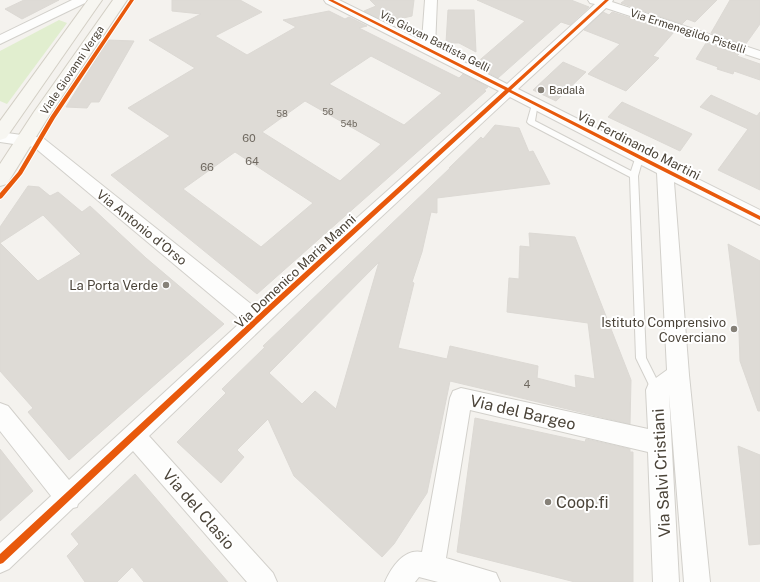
<svg xmlns="http://www.w3.org/2000/svg" width="760" height="582" viewBox="0 0 760 582" font-family="'Public Sans',sans-serif">
	<rect width="100%" height="100%" fill="#f4f2ee"/>
	<path fill="#e1eecf" d="M59,20l8,3 -60,81 -7,-3v-50z"/>
	<g fill="#dedbd6" stroke="#dcd9d4" fill-rule="evenodd">
		<path d="M24,0h35l-37,19 -17,-10z"/>
		<path d="M172,0h68l22,12 -47,24 32,19 49,-28 -13,-7 46,-9 16,8 4,-2 18,9 -8,2 100,50 4,-4 25,13 -4,3 2,1 -229,203 -146,-119 59,-39 -42,-28 67,-40 -46,-28 52,-26 -29,-3zM371,56l71,37 -38,32 -75,-41zM305,101l76,43 -41,37 -78,-49zM235,152l78,51 -52,44 -78,-58z"/>
		<path d="M370,0h44l-2,16 -26,6 -22,-11 12,-5z"/>
		<path d="M477,0h94l18,7 -19,18 -9,-3 -63,56 -24,-13 51,-44z"/>
		<path d="M625,0h92l-22,22 -8,-3 -5,5 -61,-21z"/>
		<path d="M730,0h30v24l-15,21 -34,-12z"/>
		<path d="M448,10h26l2,42 -17,-9h-13z"/>
		<path d="M603,12l6,3 3,-3 62,20 -21,24 6,2 -33,33 -38,-17 32,-30 -36,-14z"/>
		<path d="M108,40l26,1 -35,61h-8l-4,6 -21,-1z"/>
		<path d="M706,43l33,11 -2,2 23,8v16l-26,-9 -1,3 -16,-5 1,-2 -22,-8z"/>
		<path d="M563,62l23,10 -30,29 -23,-11z"/>
		<path d="M711,95l46,21 3,-4v78l-42,-20 30,-41 -48,-22z"/>
		<path d="M622,102l70,32 -12,17 -72,-34z"/>
		<path d="M495,125l24,3 10,24 4,-1 17,33 -113,14v15l-6,-1 -9,40 -10,30 2,1 -16,65 49,11 3,-13 88,20 -1,12 39,10 -1,-13 20,4 -7,-56 -81,-11 2,-34 10,1 1,-33 10,1 -1,-14 46,4 56,143 -1,44 -180,-43 -23,112 -33,51 -12,13 -88,-81 -26,-57 -31,31 7,7 -23,26 -44,-41 49,-49 -4,-4 43,-42 -2,-1 187,-178h-1l32,-31 2,2zM379,262l-43,147 -21,-18 -13,13 -33,-31z"/>
		<path d="M28,186l11,1 11,9 8,-4 24,20 8,-6 56,52 78,66 -155,136 -41,-48 5,-4 -33,-37v-128l38,38 43,-27 -38,-39 -43,28v-16z"/>
		<path d="M728,244l32,17v150h-2l-18,-50 -1,-28z"/>
		<path d="M475,418l110,24 1,-3 44,10v3h3v130h-58l-118,-30z"/>
		<path d="M738,446l22,9v89l-11,1z"/>
		<path d="M0,449l33,42 -33,30z"/>
		<path d="M135,474l93,108h-84l-12,-15 -15,15h-32l-18,-26 12,-12 -8,-10z"/>
	</g>
	<g fill="none" stroke-linecap="round" stroke-linejoin="round">
		<g stroke="#d2d0cb" stroke-width="2">
			<path id="service" d="M533,101h2l3,2 -3,18 96,50 5,-15 3,-1 4,3 -5,18 8,182 16,32 -1,3 -4,2 -4,-2 -17,-35 -6,-181 -101,-53 -2,-2z"/>
		</g>
		<g stroke="#d2d0cb" stroke-width="2">
			<g id="minor">
				<path d="M72,0h15l-2,3 -85,41v-9z"/>
				<path d="M324,0h15l83,41 3,-41h12l-2,47 72,37 88,-80 -5,-1 -2,-3h25l-1,2 148,49v8l-154,-51 -88,81 242,121v15l-86,-43 15,193 21,207h-26l-15,-188 10,188h-26l-5,-130 -178,-42 -24,148 50,15 4,9h-62l-19,-5 -4,5h-30c6,-14 19,-34 37,-30l28,-154 3,-7 8,-3 187,41 -2,-39 3,-7 18,-13 -10,-197 -147,-76 -231,215 -130,124 124,137 4,9h-30l-114,-131 -55,53 -1,3 -4,1 -64,61 -9,4v-30l51,-47 -51,-65v-28l8,3 61,74 173,-159 -208,-174 -34,-5v-10l43,6 213,170 243,-217 -173,-88z"/>
			</g>
		</g>
		<g stroke="#d3cfc5" stroke-width="2">
			<g id="secondary">
				<path d="M88,0h14l-96,138 -6,2v-19z"/>
				<path d="M113,0h14l-80,119 -40,65 -7,2v-22l34,-52z"/>
			</g>
		</g>
		<use href="#service" fill="#fdfdfc" fill-rule="evenodd"/>
		<use href="#minor" fill="#fdfdfc" fill-rule="evenodd"/>
		<use href="#secondary" fill="#f7f6f1" fill-rule="evenodd"/>
		<g stroke="#fff" stroke-width="2">
			<g id="cycleway">
				<path d="M130,0h4l-79,118 -33,56 -20,24 -2,1v-6l18,-21 33,-56z"/>
				<path d="M328,0h5l175,88 97,-88h4l-98,90 249,126v4l-109,-55 -142,-73 -235,216 -271,255 -3,1v-10l270,-250 235,-214z"/>
			</g>
		</g>
		<use href="#cycleway" fill="#e8590c" fill-rule="evenodd"/>
	</g>
	<g fill="#868178" stroke="#fff" stroke-width="1.5">
		<circle cx="541" cy="90" r="4"/>
		<circle cx="166" cy="285" r="4"/>
		<circle cx="734" cy="329" r="4"/>
		<circle cx="548" cy="502" r="4"/>
	</g>
	<g text-anchor="middle" stroke-width="4" stroke-linejoin="round" paint-order="stroke">
		<g font-size="9" fill="#706a61">
			<text x="328" y="115">56</text>
			<text x="282" y="117">58</text>
			<text x="349" y="127">54b</text>
		</g>
		<g font-size="11" fill="#4b4439" stroke="#fff">
			<text transform="translate(688 31) rotate(18)" y="4">Via Ermenegildo Pistelli</text>
			<text transform="translate(435 41) rotate(27)" y="4">Via Giovan Battista Gelli</text>
			<text transform="translate(72 70) rotate(-56)" y="4">Viale Giovanni Verga</text>
		</g>
		<g font-size="11" fill="#4b4439" stroke="#fff" text-anchor="start">
			<text x="549" y="94">Badalà</text>
		</g>
		<g font-size="11" fill="#706a61">
			<text x="249" y="142">60</text>
			<text x="252" y="165">64</text>
			<text x="207" y="171">66</text>
			<text x="527" y="388">4</text>
		</g>
		<g font-size="13" fill="#4b4439" stroke="#fff">
			<text transform="translate(639 145) rotate(27)" y="5">Via Ferdinando Martini</text>
			<text transform="translate(142 227) rotate(39)" y="5">Via Antonio d'Orso</text>
			<text transform="translate(295 271) rotate(-43)" y="5">Via Domenico Maria Manni</text>
		</g>
		<g font-size="13" fill="#4b4439" stroke="#fff" text-anchor="end">
			<text x="158" y="290">La Porta Verde</text>
			<text x="726" y="327">Istituto Comprensivo<tspan x="726" dy="15">Coverciano</tspan></text>
		</g>
		<g font-size="16" fill="#4b4439" stroke="#fff">
			<text transform="translate(523 412) rotate(13)" y="6">Via del Bargeo</text>
			<text transform="translate(661 473) rotate(-93)" y="6">Via Salvi Cristiani</text>
			<text transform="translate(199 509) rotate(49)" y="6">Via del Clasio</text>
		</g>
		<g font-size="16" fill="#4b4439" stroke="#fff" text-anchor="start">
			<text x="556" y="508">Coop.fi</text>
		</g>
	</g>
</svg>
